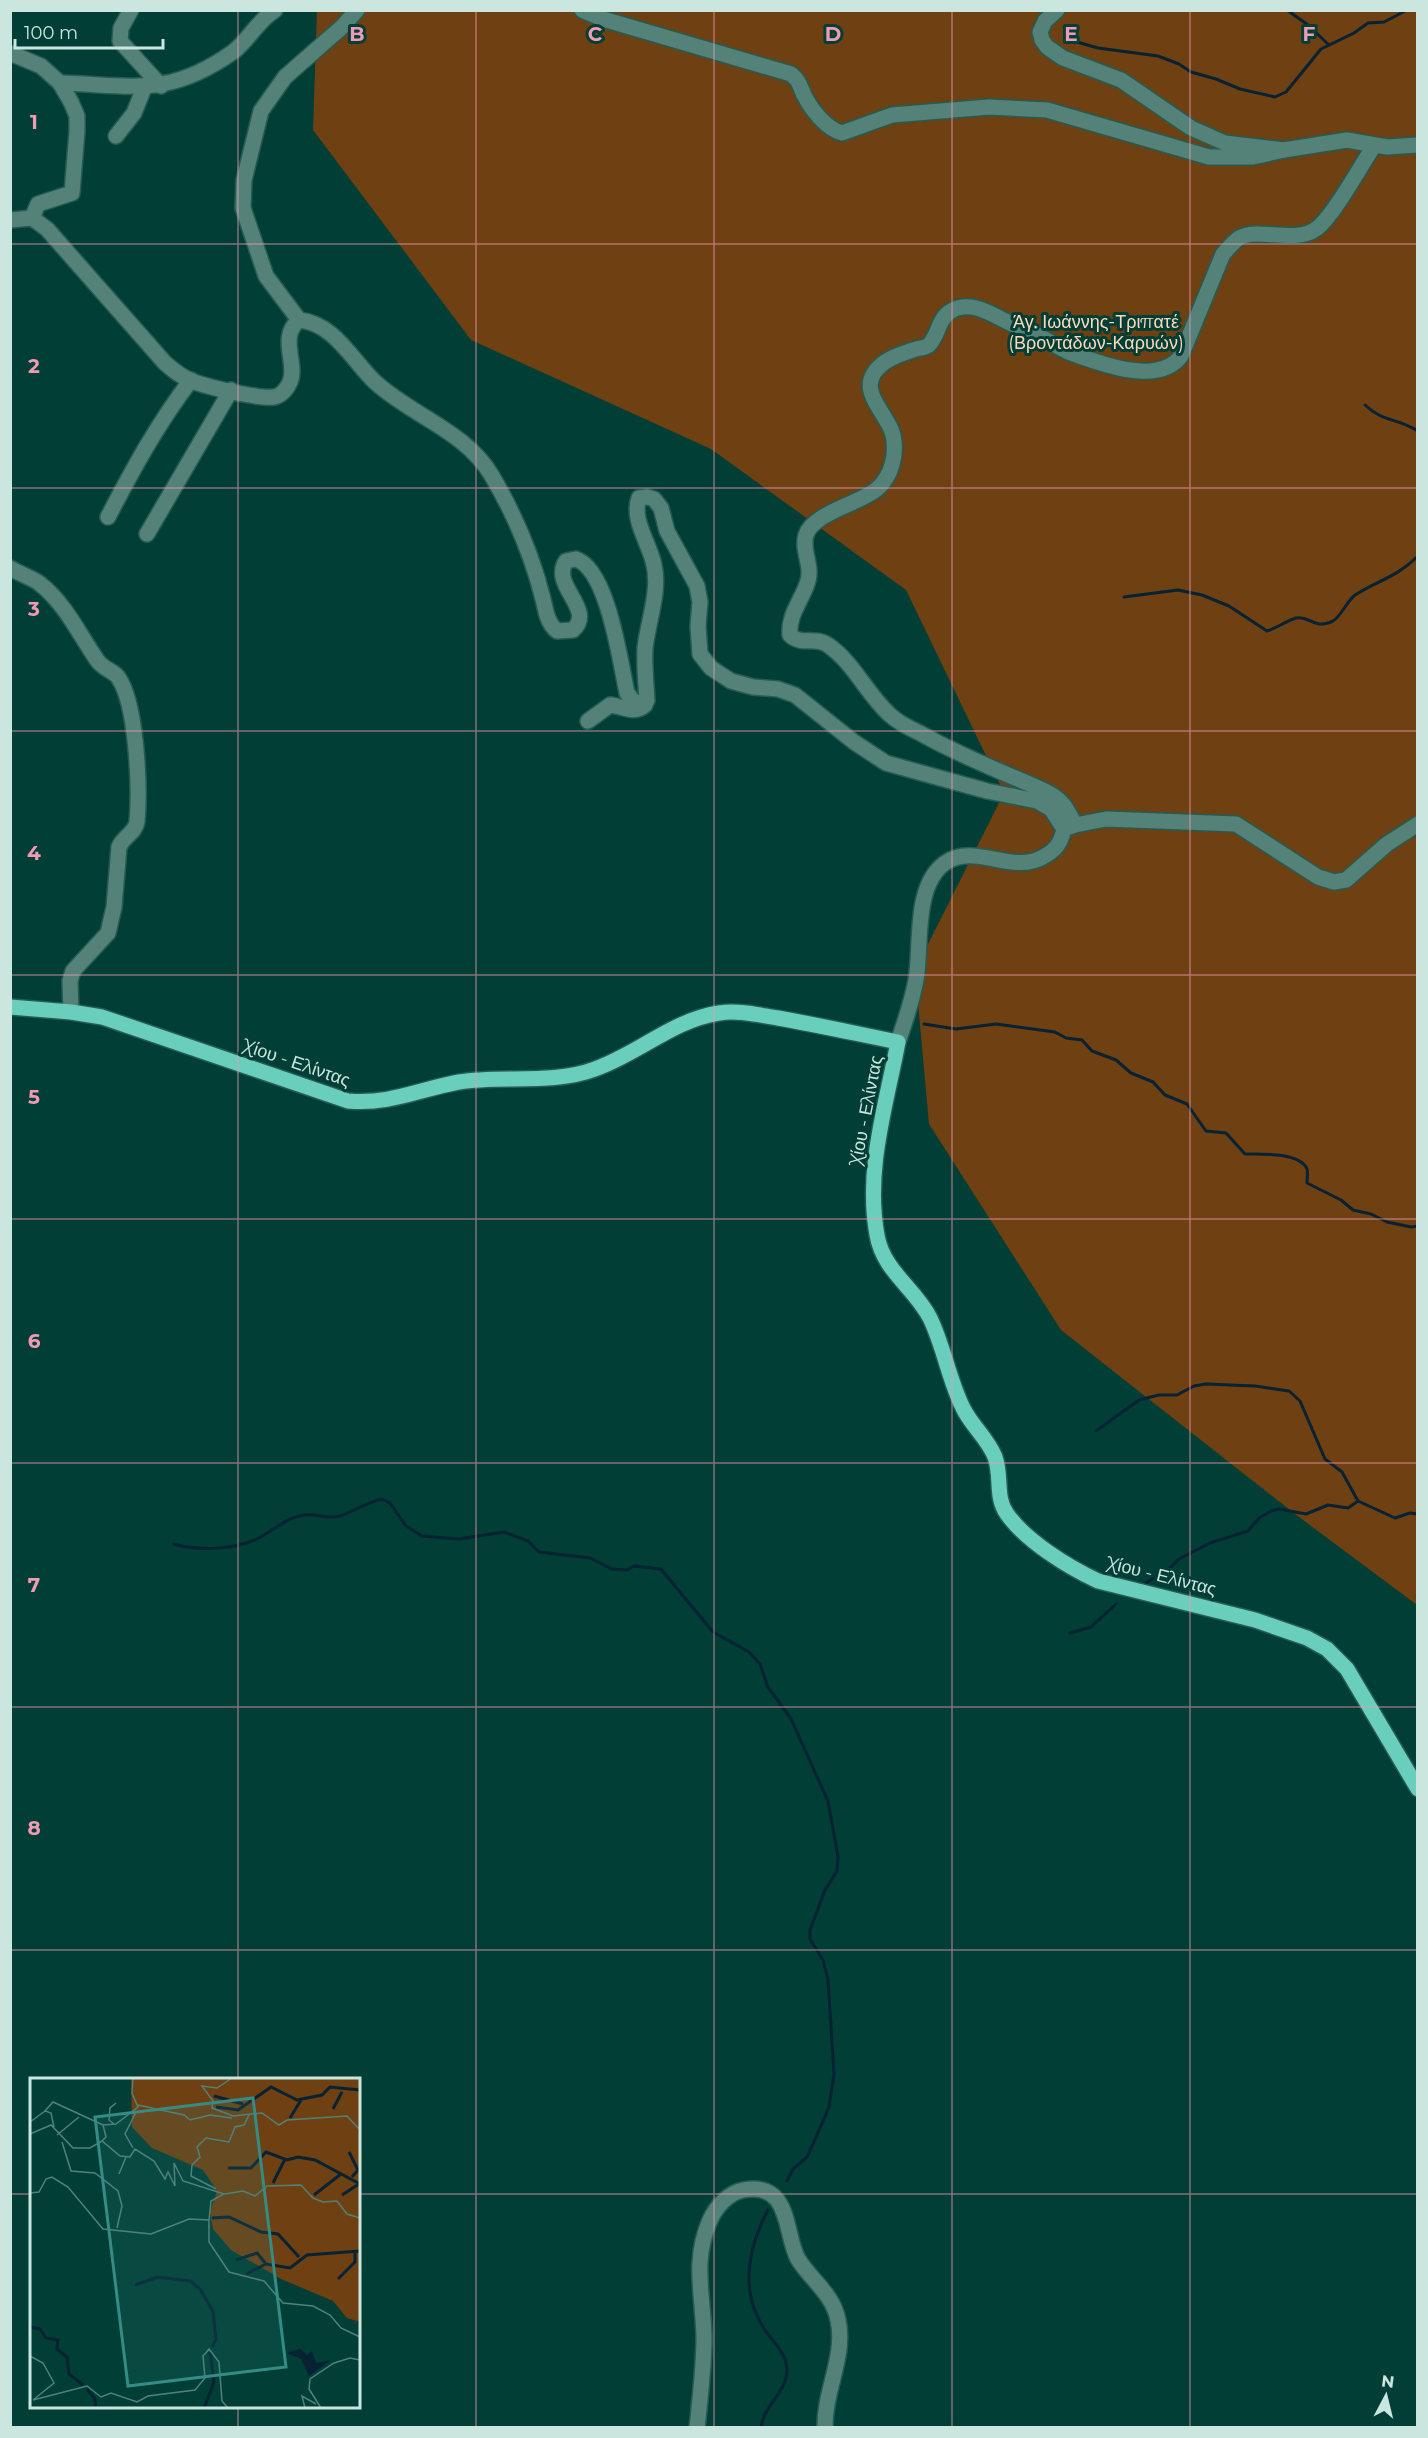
<svg xmlns="http://www.w3.org/2000/svg" width="1428" height="2438" viewBox="0 0 1428 2438" font-family="Montserrat,sans-serif">
	<rect width="100%" height="100%" fill="#003e36"/>
	<path fill="#6f4011" d="M317,11h1100v1594l-122,-91 -234,-184 -132,-206 -14,-154 89,-177 -98,-203 -195,-141 -240,-109 -158,-210z"/>
	<g fill="none" stroke-linecap="round" stroke-linejoin="round">
		<g stroke="#062233" stroke-width="3">
			<path d="M1287,10l21,15 21,20"/>
			<path d="M1077,42l21,6 60,8 21,8 12,8 25,7 24,10 35,8 11,-5 35,-43 33,-16 14,-10 16,-1 23,-12"/>
			<path d="M1365,405c18,17 32,13 53,26"/>
			<path d="M1124,597l54,-7 24,5 27,11 38,25c10,-3 19,-10 29,-13 13,-3 17,11 35,4 9,-3 15,-20 24,-27 23,-15 41,-17 63,-39"/>
			<path d="M924,1024l32,5 40,-5 59,8 11,6 16,2 10,11 24,9 15,13 22,9 12,13 22,9 19,27 20,2 19,21c14,0 55,-2 62,15 1,4 0,10 0,14l34,17 12,10 18,4 16,8 24,5 7,-1"/>
			<path d="M1096,1431l43,-31 20,-5h18l17,-9 12,-2 49,2 34,5 11,10 25,58 17,13 16,29"/>
			<path d="M174,1544c24,7 61,6 85,-6 14,-7 28,-21 45,-23 12,-2 24,5 36,1 15,-5 27,-14 42,-17l8,4 16,23 16,10 37,3 45,-7 24,9 11,11 51,6 22,11 15,1 7,-4 27,3 52,63 36,20 11,12 8,23 23,32 37,82 10,56 -1,14 -12,19 -15,40v9l13,21 5,20 6,94 -5,33 -15,35 -7,15 -14,12 -6,12"/>
			<path d="M1144,1584l25,-15 10,-10 31,-16 38,-12 11,-13 12,-7 8,-2 27,5 22,-9 20,3 10,-7 37,17 15,-5 8,1"/>
			<path d="M1070,1633l21,-6 25,-23"/>
			<path d="M761,2428c2,-23 27,-36 26,-59 -1,-15 -11,-24 -20,-36 -28,-39 -20,-83 1,-123"/>
		</g>
		<g stroke="#245c54" stroke-width="18">
			<g id="minor">
				<path d="M131,10l-10,18 -1,13 41,45"/>
				<path d="M582,10l21,9 188,55c8,6 9,12 13,21 7,14 22,34 38,38l50,-18 97,-8 58,3 162,47h44l31,-7"/>
				<path d="M1057,10l-12,11 -5,11 2,8 5,7 16,11 58,22 70,48 34,15 59,7 63,-10 40,7 31,-2"/>
				<path d="M10,53l31,13 19,17 11,19 6,14v15l-5,62 -34,11 -6,14"/>
				<path d="M60,83c72,2 108,15 173,-31 16,-12 24,-31 42,-42"/>
				<path d="M116,136l18,-23 10,-25"/>
				<path d="M10,220l22,-2 15,11 118,134c8,7 16,14 27,18 15,6 67,18 82,16 7,-1 13,-8 16,-15 8,-18 -12,-45 9,-62 35,3 53,40 76,62 37,34 91,49 117,94 23,39 40,79 51,123 3,12 4,24 14,32l16,-1c23,-21 -23,-44 -7,-69l10,-2c32,11 44,102 51,134l6,8 6,2 8,-3c-1,-17 -3,-34 -2,-52 3,-26 15,-57 9,-83 -4,-21 -23,-45 -15,-67l9,-1 6,2 7,9 6,23 30,55 3,16 -2,24 2,28 11,14 20,13 22,6 25,2 17,6 59,47 32,21 101,28 50,10 14,8 13,20c-3,14 -8,21 -21,28 -31,18 -69,-15 -98,6 -32,23 -23,82 -29,117 -4,21 -11,42 -18,62"/>
				<path d="M299,320l-33,-44 -23,-68 1,-28 17,-69 24,-34 57,-50 15,-17"/>
				<path d="M108,517c25,-48 50,-94 83,-137"/>
				<path d="M147,534l84,-144"/>
				<path d="M10,568c10,6 20,9 29,15 26,20 40,51 58,77 6,9 15,10 21,17 19,27 22,112 19,145 -2,11 -14,15 -18,25l-5,60 -6,26 -35,38 -3,10 1,31"/>
				<path d="M588,721l22,-16c13,1 24,10 35,0"/>
				<path d="M1075,825l31,-6 130,5 82,53 16,5 12,-2 41,-36 31,-20"/>
				<path d="M1064,829l11,-4c-8,-17 -13,-26 -30,-34 -42,-19 -85,-35 -125,-58 -11,-5 -23,-11 -31,-19 -23,-21 -35,-51 -61,-69 -12,-9 -27,1 -38,-10 -2,-19 11,-34 17,-51 7,-17 -6,-33 -1,-49 7,-22 53,-31 71,-46 15,-13 20,-35 16,-54 -4,-19 -33,-41 -19,-62 9,-14 27,-19 42,-24 5,-1 9,-1 13,-4 10,-11 9,-26 22,-34 20,-12 41,4 59,12 10,5 20,8 29,13 11,5 21,13 32,17 30,11 88,33 110,3l42,-102c5,-5 10,-12 16,-16 20,-11 57,6 77,-9 17,-12 45,-64 58,-83"/>
				<path d="M697,2428c3,-30 7,-61 7,-91 -1,-43 -12,-76 6,-117 6,-13 18,-27 33,-30 49,-9 41,44 55,69 13,21 35,35 40,61 8,36 -14,71 -13,108"/>
			</g>
		</g>
		<g stroke="#245c54" stroke-width="18">
			<path id="major" d="M10,1007l61,5 31,5 246,84c41,4 72,-12 111,-19 45,-7 93,3 136,-13 43,-15 78,-49 124,-56 20,-3 39,2 59,5 40,7 80,16 120,24 -12,64 -33,128 -21,193 6,36 38,53 53,83 14,29 19,62 33,90 8,17 25,31 32,49 7,19 0,41 12,57 19,27 61,53 91,67l157,39 52,18 20,11 20,20 71,120"/>
		</g>
		<use href="#minor" stroke="#548278" stroke-width="15"/>
		<use href="#major" stroke="#69cebc" stroke-width="15"/>
	</g>
	<path fill="none" stroke="#f09ab4" stroke-width="1.5" stroke-opacity="0.55" d="M238,10v2070M476,10v2418M714,10v2418M952,10v2418M1190,10v2418M10,244h1408M10,488h1408M10,731h1408M10,975h1408M10,1219h1408M10,1463h1408M10,1707h1408M10,1950h1408M10,2194h22M358,2194h1060M238,2406v22"/>
	<g text-anchor="middle" stroke-width="6" stroke-linejoin="round" paint-order="stroke">
		<g font-size="18" fill="#ffd8ba" stroke="#003e36">
			<text x="1096" y="328">Άγ. Ιωάννης-Τριπατέ<tspan x="1096" dy="21">(Βροντάδων-Καρυών)</tspan></text>
		</g>
		<g font-size="18" fill="#cae6df" stroke="#003e36">
			<text transform="translate(297 1063) rotate(19)" y="6">Χίου - Ελίντας</text>
			<text transform="translate(866 1110) rotate(-79)" y="6">Χίου - Ελίντας</text>
			<text transform="translate(1162 1576) rotate(14)" y="6">Χίου - Ελίντας</text>
		</g>
	</g>
	<g transform="translate(30 2078)">
		<rect width="330" height="330" fill="#003e36"/>
		<path d="M101,0h229v244l-13,-4 -14,-17 -52,-22 -50,-29 -18,-21 -3,-17 7,-21 -14,-21 -51,-22 -20,-21z" fill="#6f4011"/>
		<path d="M270,271l7,6 5,-4 4,12 15,-3 -22,16 -8,-17 -14,-6z" fill="#062233"/>
		<path fill="none" stroke="#062233" stroke-width="3" d="M184,18l29,8M186,29l22,3 33,-23 26,13 25,-5 8,-8 30,3M303,31l9,-17M260,40l11,-18M319,74l9,18 -6,7M198,90h23l15,-16 21,8 11,-3 17,3 45,24M243,105l12,-24M284,117l27,-21M312,117l17,-11M182,140l17,-1 32,15 17,2 21,23M206,182l21,-7 9,11M216,196l20,-10 24,4 17,-13 53,-4M308,201l17,-17v-11M105,207l23,-8 32,4 10,8 13,22 3,28 -4,8M0,249l10,2 6,9 12,2 -1,9 10,8 2,17 14,11M57,311l8,10 1,9M174,330l10,-26 -4,-30"/>
		<path fill="none" stroke="#51817a" stroke-width="1.5" d="M202,0l-15,10 -15,-2 11,15 -1,7 21,8 29,-3 17,12 8,-5 60,-4 13,14M108,27l46,10 6,5 20,-5 22,3M0,44l15,-11M84,46l-5,-4 1,-12 6,-5M24,49l-3,-14 -6,-2 8,-9 50,23 13,-1 22,-17 -6,-14 1,-15M0,56l21,-9 22,23h17l12,-7 18,15 10,1 5,-8 19,12 11,18 3,-7 7,14 -1,-23 9,18 41,13 -13,7 -2,19M27,57l22,-18M72,63l4,-4 -3,-12M32,64l9,29 24,2 23,18 4,15 -5,22M103,70l-8,-14 11,-22M89,96l7,-17M186,111l-25,-13 1,-11 8,-8 -3,-10 9,-9 23,4 6,-15 9,-2 5,-10M0,115l9,-1 7,-13 6,-2 16,10 35,42 48,5 38,-15 20,1v22l20,30 35,9 19,22 30,3 17,9 11,13 19,9M195,116l18,-3 12,5 12,-10 34,-1 12,13 10,4 14,-1 10,13 13,4M0,278l13,7 11,20 -21,17 54,-14 14,11 10,-4 26,9 11,-6 47,-6 10,-12 -2,-22 6,-7 10,13 3,39 6,7M275,330l-3,-12 14,8M291,330l-12,-19 1,-10 24,-16 16,-5 10,2"/>
		<path fill="#348c85" fill-opacity="0.15" stroke="#348c85" stroke-width="3" d="M223,20l33,269 -158,19 -33,-269z"/>
		<rect width="330" height="330" fill="none" stroke="#cae6df" stroke-width="3"/>
	</g>
	<g font-size="20" text-anchor="middle" font-weight="bold" fill="#f09ab4" stroke="#003e36" stroke-width="6" stroke-linejoin="round" paint-order="stroke">
		<text x="357" y="41">B</text>
		<text x="595" y="41">C</text>
		<text x="833" y="41">D</text>
		<text x="1071" y="41">E</text>
		<text x="1309" y="41">F</text>
		<text x="34" y="129">1</text>
		<text x="34" y="373">2</text>
		<text x="34" y="616">3</text>
		<text x="34" y="860">4</text>
		<text x="34" y="1104">5</text>
		<text x="34" y="1348">6</text>
		<text x="34" y="1592">7</text>
		<text x="34" y="1835">8</text>
	</g>
	<rect width="1428" height="2438" fill="none" stroke="#cae6df" stroke-width="24"/>
	<g transform="translate(1386 2396) rotate(7)" stroke="#003e36" stroke-width="4.5" paint-order="stroke">
	<path d="M0-4.5L10 22L0 15L-10 22Z" fill="#cae6df"/>
	<text y="-9" font-size="16" font-weight="bold" text-anchor="middle" fill="#cae6df">N</text>
	</g>
	<path d="M15 39v9h148v-9" fill="none" stroke="#cae6df" stroke-width="3"/>
	<text x="24" y="39" font-size="18" fill="#cae6df" stroke="#003e36" stroke-width="4.5" paint-order="stroke">100 m</text>
</svg>
